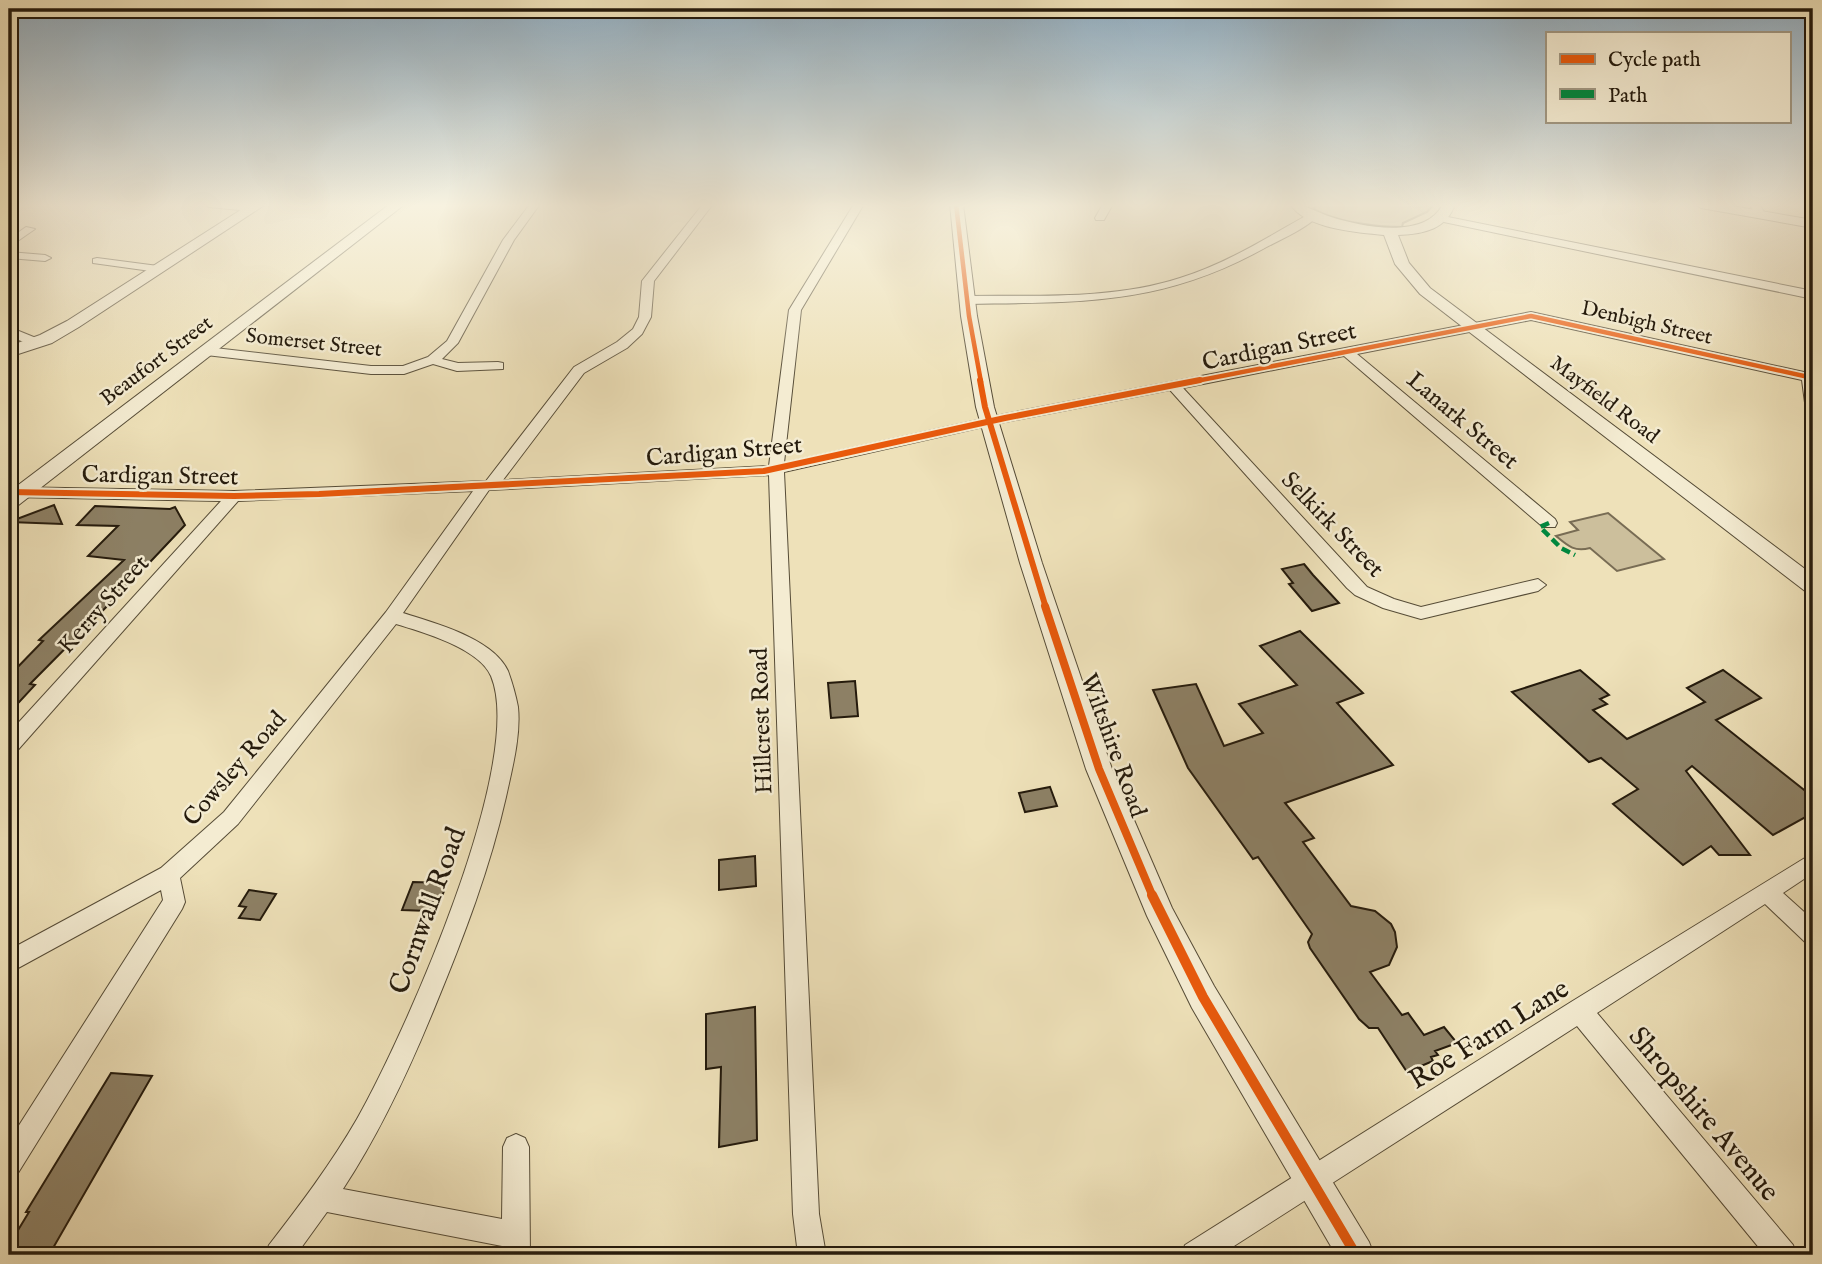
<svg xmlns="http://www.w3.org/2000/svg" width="1822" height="1264" viewBox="0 0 1822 1264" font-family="'IM FELL English',serif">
	<rect width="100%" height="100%" fill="#eee1b9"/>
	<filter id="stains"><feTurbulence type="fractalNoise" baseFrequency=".00286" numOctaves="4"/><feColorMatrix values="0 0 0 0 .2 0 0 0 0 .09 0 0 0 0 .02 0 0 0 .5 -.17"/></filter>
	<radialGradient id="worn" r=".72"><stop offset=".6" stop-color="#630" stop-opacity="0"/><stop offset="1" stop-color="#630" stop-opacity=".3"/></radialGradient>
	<g fill="#ccbf9c" stroke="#786c54" stroke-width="2">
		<path d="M1312,204h122l-7,8 -24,11 -1,4c-25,0 -68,-5 -89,-19l3,-2z"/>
		<path d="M1608,513l56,46 -47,12 -27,-23c-16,4 -22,-2 -34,-12l22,-6 -8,-8z"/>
	</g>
	<g fill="#8d8166" stroke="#241a0c" stroke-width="2">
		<path d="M54,505l8,19 -53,-2z"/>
		<path d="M95,506l75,3 5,-2 10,18 -50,53 -105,106 5,1 -26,28v-37l34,-35 -4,-1 85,-80 -36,-4 30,-30 -41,-1z"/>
		<path d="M1304,564l9,11 26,28 -27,8 -23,-27 4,-1 -11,-14z"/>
		<path d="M1300,631l63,62 -26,10 56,62 -108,38 29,35 -11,4 48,64 24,5 16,13 4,8 2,15 -8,18 -19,7 32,43 6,-2 16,22 20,-8 13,16 -22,8 3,4 -7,2 2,4 -26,11 -29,-44h-9l-10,-9 -49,-71 -2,-6 4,-8 -54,-77 -5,2 -65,-91 -35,-78 43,-6 28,62 39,-13 -24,-29 58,-19 -37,-39z"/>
		<path d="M1580,670l29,25 -9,4 7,5 -14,6 34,29 78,-37 -18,-14 36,-18 38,28 -45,22 97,77v16l-40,22 -81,-69 -6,5 64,84h-31l-8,-9 -28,19 -70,-61 25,-15 -37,-31 -12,4 -77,-70z"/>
		<path d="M855,681l3,35 -27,2 -3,-35z"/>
		<path d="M1050,787l7,19 -32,6 -6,-19z"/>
		<path d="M755,856l1,30 -37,4v-30z"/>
		<path d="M413,882l34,1 -6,16h-7l-5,12 -27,-1z"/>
		<path d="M249,890l27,4 -16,26 -21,-2 7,-11 -7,-1z"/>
		<path d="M755,1007l2,133 -38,7 2,-80 -15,2v-55z"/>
		<path d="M111,1073l41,3 -103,179h-40v-10l20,-33h-3z"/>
	</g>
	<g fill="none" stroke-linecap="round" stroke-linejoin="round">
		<g stroke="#564c37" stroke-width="2">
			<g id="minor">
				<path d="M204,204h33l19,4 -5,3 -42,-4z"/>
				<path d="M530,204h10l-26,36 -56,103 -16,16 16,4 40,-1 5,1v6l-46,2 -24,-7 -29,10h-33l-165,-19 -6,-4 6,-4 165,19h32l25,-9 19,-16 56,-101z"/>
				<path d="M703,204h10l-59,77 -3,36 -9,17 -15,14 -43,25 -81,107 266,-14 20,-156 65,-106h10l-63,106 -17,153 221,-49 526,-102 282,62v40l-7,-4 -4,-30 -271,-60 -174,34 198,165 2,4 -2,4h-12l-199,-171 -161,32 184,199 27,12 27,8 117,-28 8,6 -8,6 -117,28 -38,-11 -28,-13 -8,-7 -177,-198 -165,32 -221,50 35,742 7,41h-28l-5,-41 -24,-739 -280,15 -86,123c31,10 90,25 105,58 4,11 8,25 10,36 3,29 -6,62 -12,90 -16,71 -42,139 -70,207 -26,64 -55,127 -93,185l159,30 1,-72 4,-9 9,-4 9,4 4,9 1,108h-28v-9l-175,-34 -31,43h-31l4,-10c31,-40 62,-81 88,-126 46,-81 170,-357 134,-443 -12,-28 -69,-44 -95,-52l-158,200 -58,54 5,24 -3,7 -164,264 -9,4v-36l154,-241 -2,-10 -152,83v-23l152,-82 63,-56 162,-200 87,-121 -235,10 -222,251 -7,2v-21l212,-232 -212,-4v-10l225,4 252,-10 88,-114 43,-25 16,-13 6,-12 3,-36z"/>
				<path d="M1103,204h10l-9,16h-8l-1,-2z"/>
				<path d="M1749,204h10l7,11 -1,2h-8z"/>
				<path d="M1309,214l9,2c-14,14 -37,23 -55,33 -104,57 -182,53 -296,55l-6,-4 6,-4c70,-1 145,4 213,-18 46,-14 88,-41 129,-64z"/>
				<path d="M1443,216l370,75v8l-374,-78 -1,-2z"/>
				<path d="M26,227l9,2 -26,18v-8z"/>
				<path d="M9,252l36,3 6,3 -6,3 -36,-3z"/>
				<path d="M97,258l61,8 6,3 -6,3 -65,-9v-4z"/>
				<path d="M9,327l32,13 1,3 -6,4 -27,-11z"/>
				<path d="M1813,853v20l-30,20 30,27v25l-8,-3 -40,-38 -168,109 196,232 4,10h-32l-188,-229 -357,229h-39l4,-10 386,-243z"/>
			</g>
		</g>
		<g stroke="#564c37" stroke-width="2">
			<g id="tertiary">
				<path d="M250,204h16l-187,123 -27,16 -43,14v-11l31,-11 27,-14z"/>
				<path d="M390,204h15l-389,303 -7,1v-16z"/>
				<path d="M950,204h13l14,112 17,91 48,156 70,206 60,139 42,78 155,256 5,13h-38l-144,-247 -45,-92 -61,-147 -66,-206 -44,-156 -15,-91z"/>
				<path d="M1290,204c16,0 25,8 41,13 32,10 94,23 112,-13h12c-8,25 -31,30 -57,31l11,28 21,25 383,287v19l-8,-3 -385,-297 -25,-30 -11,-29c-28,-3 -78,-6 -94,-31z"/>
				<path d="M1695,204h26l92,16v8l-112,-20z"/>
			</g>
		</g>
		<use href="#minor" fill="#f4ecd2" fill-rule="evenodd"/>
		<use href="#tertiary" fill="#f4ecd2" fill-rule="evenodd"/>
		<path stroke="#00873e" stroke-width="4.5" stroke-dasharray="9 4.5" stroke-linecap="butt" d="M1549,523l-9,4 21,21 14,7"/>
		<g stroke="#f4ecd2" stroke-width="7">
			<g id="cycleway-far3">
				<path d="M956,204l13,112 12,66"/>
				<path d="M1191,382l340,-66 282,62"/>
			</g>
		</g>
		<g stroke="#f4ecd2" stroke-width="10">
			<g id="cycleway-far2">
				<path d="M980,380l5,27 61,201"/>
				<path d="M9,492l225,4 85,-2 445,-23 241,-53 195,-38"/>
			</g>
		</g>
		<g stroke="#f4ecd2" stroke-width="12">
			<path id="cycleway-far1" d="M1045,606l54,163 54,128"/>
		</g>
		<g stroke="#f4ecd2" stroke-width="14">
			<path id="cycleway" d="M1152,895l51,102 153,258"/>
		</g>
		<use href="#cycleway-far3" stroke="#e8590c" stroke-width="4.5"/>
		<use href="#cycleway-far2" stroke="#e8590c" stroke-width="6"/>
		<use href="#cycleway-far1" stroke="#e8590c" stroke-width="8"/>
		<use href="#cycleway" stroke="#e8590c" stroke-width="10"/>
	</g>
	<linearGradient id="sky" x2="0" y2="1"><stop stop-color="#8fabbe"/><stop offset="0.54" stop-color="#f7f2e0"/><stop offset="1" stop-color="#f7f2e0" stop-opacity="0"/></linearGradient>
	<rect width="1822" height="380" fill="url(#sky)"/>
	<g text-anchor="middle" stroke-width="5" stroke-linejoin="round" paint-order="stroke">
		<g font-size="21" fill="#241a0c" stroke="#f4ecd2">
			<text transform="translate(1647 322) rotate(13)" y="7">Denbigh Street</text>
			<text transform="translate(314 342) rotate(6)" y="7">Somerset Street</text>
			<text transform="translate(156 360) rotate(-37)" y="7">Beaufort Street</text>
			<text transform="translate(1605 399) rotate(37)" y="7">Mayfield Road</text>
		</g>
		<g font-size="24" fill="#241a0c" stroke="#f4ecd2">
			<text transform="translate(1279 346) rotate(-12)" y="8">Cardigan Street</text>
			<text transform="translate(1463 420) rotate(40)" y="8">Lanark Street</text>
			<text transform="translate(724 451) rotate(-5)" y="8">Cardigan Street</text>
			<text transform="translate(160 475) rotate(1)" y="8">Cardigan Street</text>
			<text transform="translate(1333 524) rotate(46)" y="8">Selkirk Street</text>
			<text transform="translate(103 604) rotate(-48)" y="8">Kerry Street</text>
			<text transform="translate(761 721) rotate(-92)" y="8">Hillcrest Road</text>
			<text transform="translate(1114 745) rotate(70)" y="8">Wiltshire Road</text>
			<text transform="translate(234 768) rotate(-49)" y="8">Cowsley Road</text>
		</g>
		<g font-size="28" fill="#241a0c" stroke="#f4ecd2">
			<text transform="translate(426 910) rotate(-70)" y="10">Cornwall Road</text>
			<text transform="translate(1488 1033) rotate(-32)" y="10">Roe Farm Lane</text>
			<text transform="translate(1705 1113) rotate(50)" y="10">Shropshire Avenue</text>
		</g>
	</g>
	<rect width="1822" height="1264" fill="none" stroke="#eee1b9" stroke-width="35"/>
	<rect x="10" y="10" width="1801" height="1243" fill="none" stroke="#241a0c" stroke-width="3.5"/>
	<rect x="18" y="18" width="1787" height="1229" fill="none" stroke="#241a0c" stroke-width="2"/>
	<rect x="1546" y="32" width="245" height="91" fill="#f4ecd2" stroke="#a19883" stroke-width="2"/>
	<rect x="1560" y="54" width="35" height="10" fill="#e8590c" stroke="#a19883" stroke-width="2"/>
	<text x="1608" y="66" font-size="21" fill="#241a0c">Cycle path</text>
	<rect x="1560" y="89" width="35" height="10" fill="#00873e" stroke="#a19883" stroke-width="2"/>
	<text x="1608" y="102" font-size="21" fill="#241a0c">Path</text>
	<rect width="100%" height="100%" filter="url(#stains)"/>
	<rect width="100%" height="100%" fill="url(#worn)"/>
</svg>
